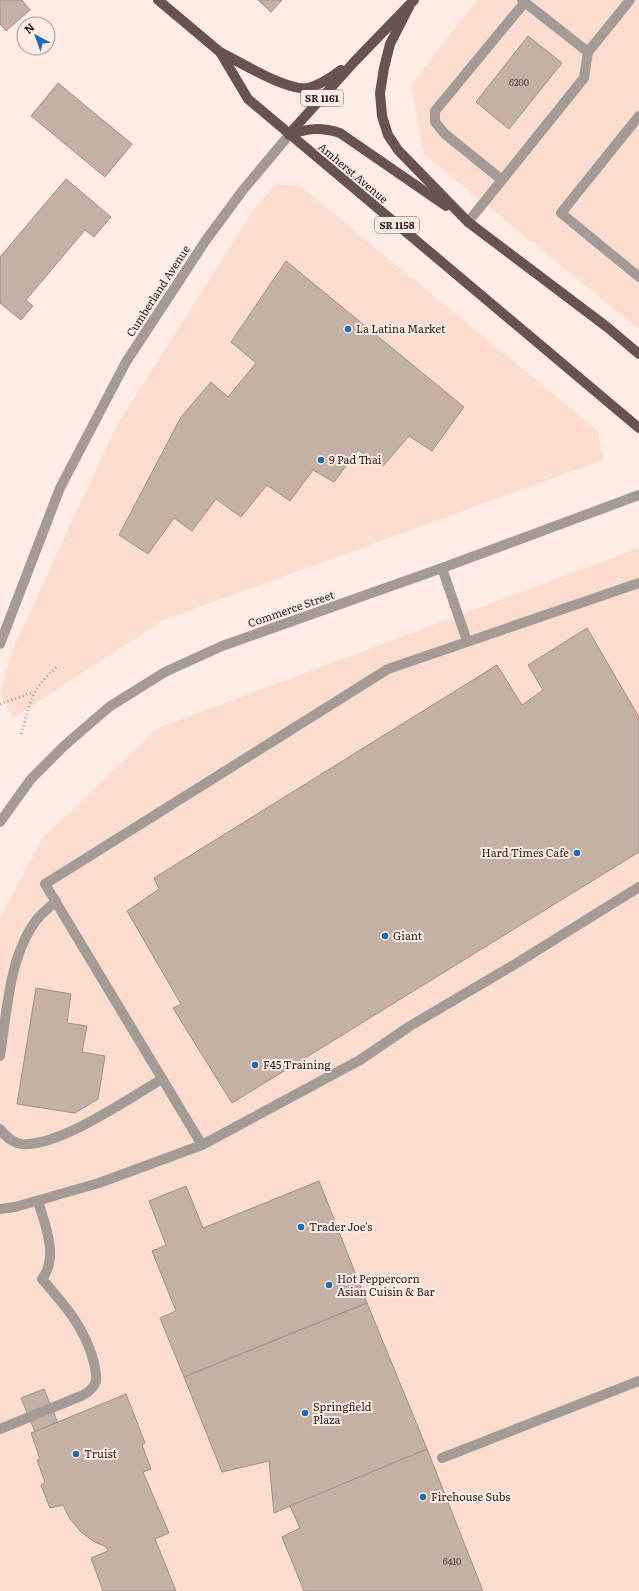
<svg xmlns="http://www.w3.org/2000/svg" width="639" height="1591" viewBox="0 0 639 1591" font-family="Literata,serif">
	<rect width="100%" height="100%" fill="#ffece4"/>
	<g fill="#fbddd0">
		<path d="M477,0h162v329l-215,-175 -13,-69z"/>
		<path d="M276,184l24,2 298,245 5,29 -440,160 -150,98 -13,-25 14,-46 102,-220 139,-219z"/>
		<path d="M639,548v1043h-639v-673l43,-80 115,-110z"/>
	</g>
	<g fill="#c5b0a6" stroke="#a38d85">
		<path d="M0,0h22l8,10 -24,21 -6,-7z"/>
		<path d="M258,0h24l-11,12z"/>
		<path d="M528,36l34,27 -53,66 -33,-27z"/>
		<path d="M58,83l74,61 -27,33 -74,-61z"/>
		<path d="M66,179l45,38 -17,20 -9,-7 -59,70 7,6 -12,14 -21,-17v-46z"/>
		<path d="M286,261l178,146 -32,44 -23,-15 -26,30 -25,-16 -24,32 -21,-12 -23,31 -23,-16 -26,32 -25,-18 -24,32 -18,-13 -26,36 -29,-19 62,-118 30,-35 17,15 28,-34 -25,-21z"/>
		<path d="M587,628l52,89v135l-407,251 -59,-95 8,-4 -54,-93 32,-22 -5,-11 343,-213 25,40 21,-15 -15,-25z"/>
		<path d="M36,988l35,6 -4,29 20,3 -5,26 23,4 -7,43 -23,14 -58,-9z"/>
		<path d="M319,1181l48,122 -183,74 -24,-59 16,-7 -24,-60 14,-6 -17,-44 37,-15 17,42z"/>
		<path d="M367,1303l60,146 -153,64 -5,-52 -47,11 -38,-95z"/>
		<path d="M44,1389l14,34 -23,9 -14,-34z"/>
		<path d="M126,1394l19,49 -3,2 9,24 -8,3 26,61 -14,6 21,52h-73l-12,-33 17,-7 -2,-4 -13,-6 -12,-9 -11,-13 -7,-14 -13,3 -9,-23 4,-3 -8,-22 3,-1 -9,-26z"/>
		<path d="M427,1449l56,142h-179l-22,-54 18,-9 -10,-22z"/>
	</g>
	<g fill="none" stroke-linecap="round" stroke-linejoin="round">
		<g stroke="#a2948e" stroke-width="2.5" stroke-dasharray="1 3" stroke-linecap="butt">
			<path d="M0,704l34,-12"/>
			<path d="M21,734c10,-32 9,-44 36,-67"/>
		</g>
		<g stroke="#a49b97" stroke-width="10">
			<path d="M522,0l66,52 42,-52"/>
			<path d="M639,116l-78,97 78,64"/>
			<path d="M502,180l82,-102 4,-26"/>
			<path d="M468,222l34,-42 -57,-46 -10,-12v-11l90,-109"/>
			<path d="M442,568l25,73"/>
			<path d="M0,1056c7,-44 9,-102 38,-138 5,-6 12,-11 18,-17"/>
			<path d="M0,1129c5,7 13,14 22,15 37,3 108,-46 140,-65"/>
			<path d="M202,1145l-157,-261 343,-215 251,-86"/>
			<path d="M0,1209l15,-2 84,-24 103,-38 158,-85 50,-34 107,-63 122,-76"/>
			<path d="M0,1429l81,-33c6,-3 13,-7 15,-15 1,-6 -1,-12 -2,-18 -9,-36 -29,-57 -52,-84 17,-22 3,-54 -4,-78"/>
			<path d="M442,1458l197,-77"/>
		</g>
		<path stroke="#a49b97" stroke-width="10" d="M0,644l60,-156 66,-126 80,-122 37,-50 46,-55"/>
		<path stroke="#a49b97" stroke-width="10" d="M0,822l31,-43 33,-33 45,-39 56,-35 57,-26 220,-78 197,-73"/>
		<g stroke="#65554e" stroke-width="10">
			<path d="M158,0l62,52 28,47 391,329"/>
			<path d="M409,7l-19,37 -6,24 -4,25 2,23 6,19 10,15 70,72 139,105 32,27"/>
			<path d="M220,52c20,10 68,40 88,36 12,-3 24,-11 33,-18"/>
			<path d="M290,133l65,-72 59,-61"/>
			<path d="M289,135c19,-7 32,-8 51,-2l106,73"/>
		</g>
	</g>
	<g fill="#1f69b9" stroke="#ffece4" stroke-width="1.5">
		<circle cx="348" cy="329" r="4"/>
		<circle cx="321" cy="460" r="4"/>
		<circle cx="577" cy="853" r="4"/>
		<circle cx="385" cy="936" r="4"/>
		<circle cx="255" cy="1065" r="4"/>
		<circle cx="301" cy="1227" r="4"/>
		<circle cx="329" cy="1285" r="4"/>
		<circle cx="305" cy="1413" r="4"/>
		<circle cx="76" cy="1454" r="4"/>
		<circle cx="423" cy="1497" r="4"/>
	</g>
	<g text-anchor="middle" stroke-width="4" stroke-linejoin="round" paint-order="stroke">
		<g font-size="9" fill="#4c413c">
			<text x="519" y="86">6200</text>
			<text x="452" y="1565">6410</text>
		</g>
		<g fill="#ffece4" stroke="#665a55" stroke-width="1">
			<rect x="301" y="90" width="42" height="16" rx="3"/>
			<rect x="375" y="217" width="44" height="16" rx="3"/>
		</g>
		<g font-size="10" font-weight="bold" fill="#241c18">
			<text x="322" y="102">SR 1161</text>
			<text x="397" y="229">SR 1158</text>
		</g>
		<g font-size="11" fill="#241c18" stroke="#ffece4">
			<text transform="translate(353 173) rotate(40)" y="4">Amherst Avenue</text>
			<text transform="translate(158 291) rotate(-57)" y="4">Cumberland Avenue</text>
			<text transform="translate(291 609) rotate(-19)" y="4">Commerce Street</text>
		</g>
		<g font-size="11" fill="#241c18" stroke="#ffece4" text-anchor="start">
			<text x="356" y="333">La Latina Market</text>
			<text x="329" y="464">9 Pad Thai</text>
			<text x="569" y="857" text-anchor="end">Hard Times Cafe</text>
			<text x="393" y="940">Giant</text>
			<text x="263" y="1069">F45 Training</text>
			<text x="309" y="1231">Trader Joe's</text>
			<text x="337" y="1283">Hot Peppercorn<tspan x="337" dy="13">Asian Cuisin &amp; Bar</tspan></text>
			<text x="313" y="1411">Springfield<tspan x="313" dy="13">Plaza</tspan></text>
			<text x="84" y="1458">Truist</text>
			<text x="431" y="1501">Firehouse Subs</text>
		</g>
	</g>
	<g transform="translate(36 36) rotate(319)"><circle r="19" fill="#ffece4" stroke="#a79992"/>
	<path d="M0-3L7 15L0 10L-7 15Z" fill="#1f69b9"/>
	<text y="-6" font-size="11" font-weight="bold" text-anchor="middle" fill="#241c18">N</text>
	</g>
</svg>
